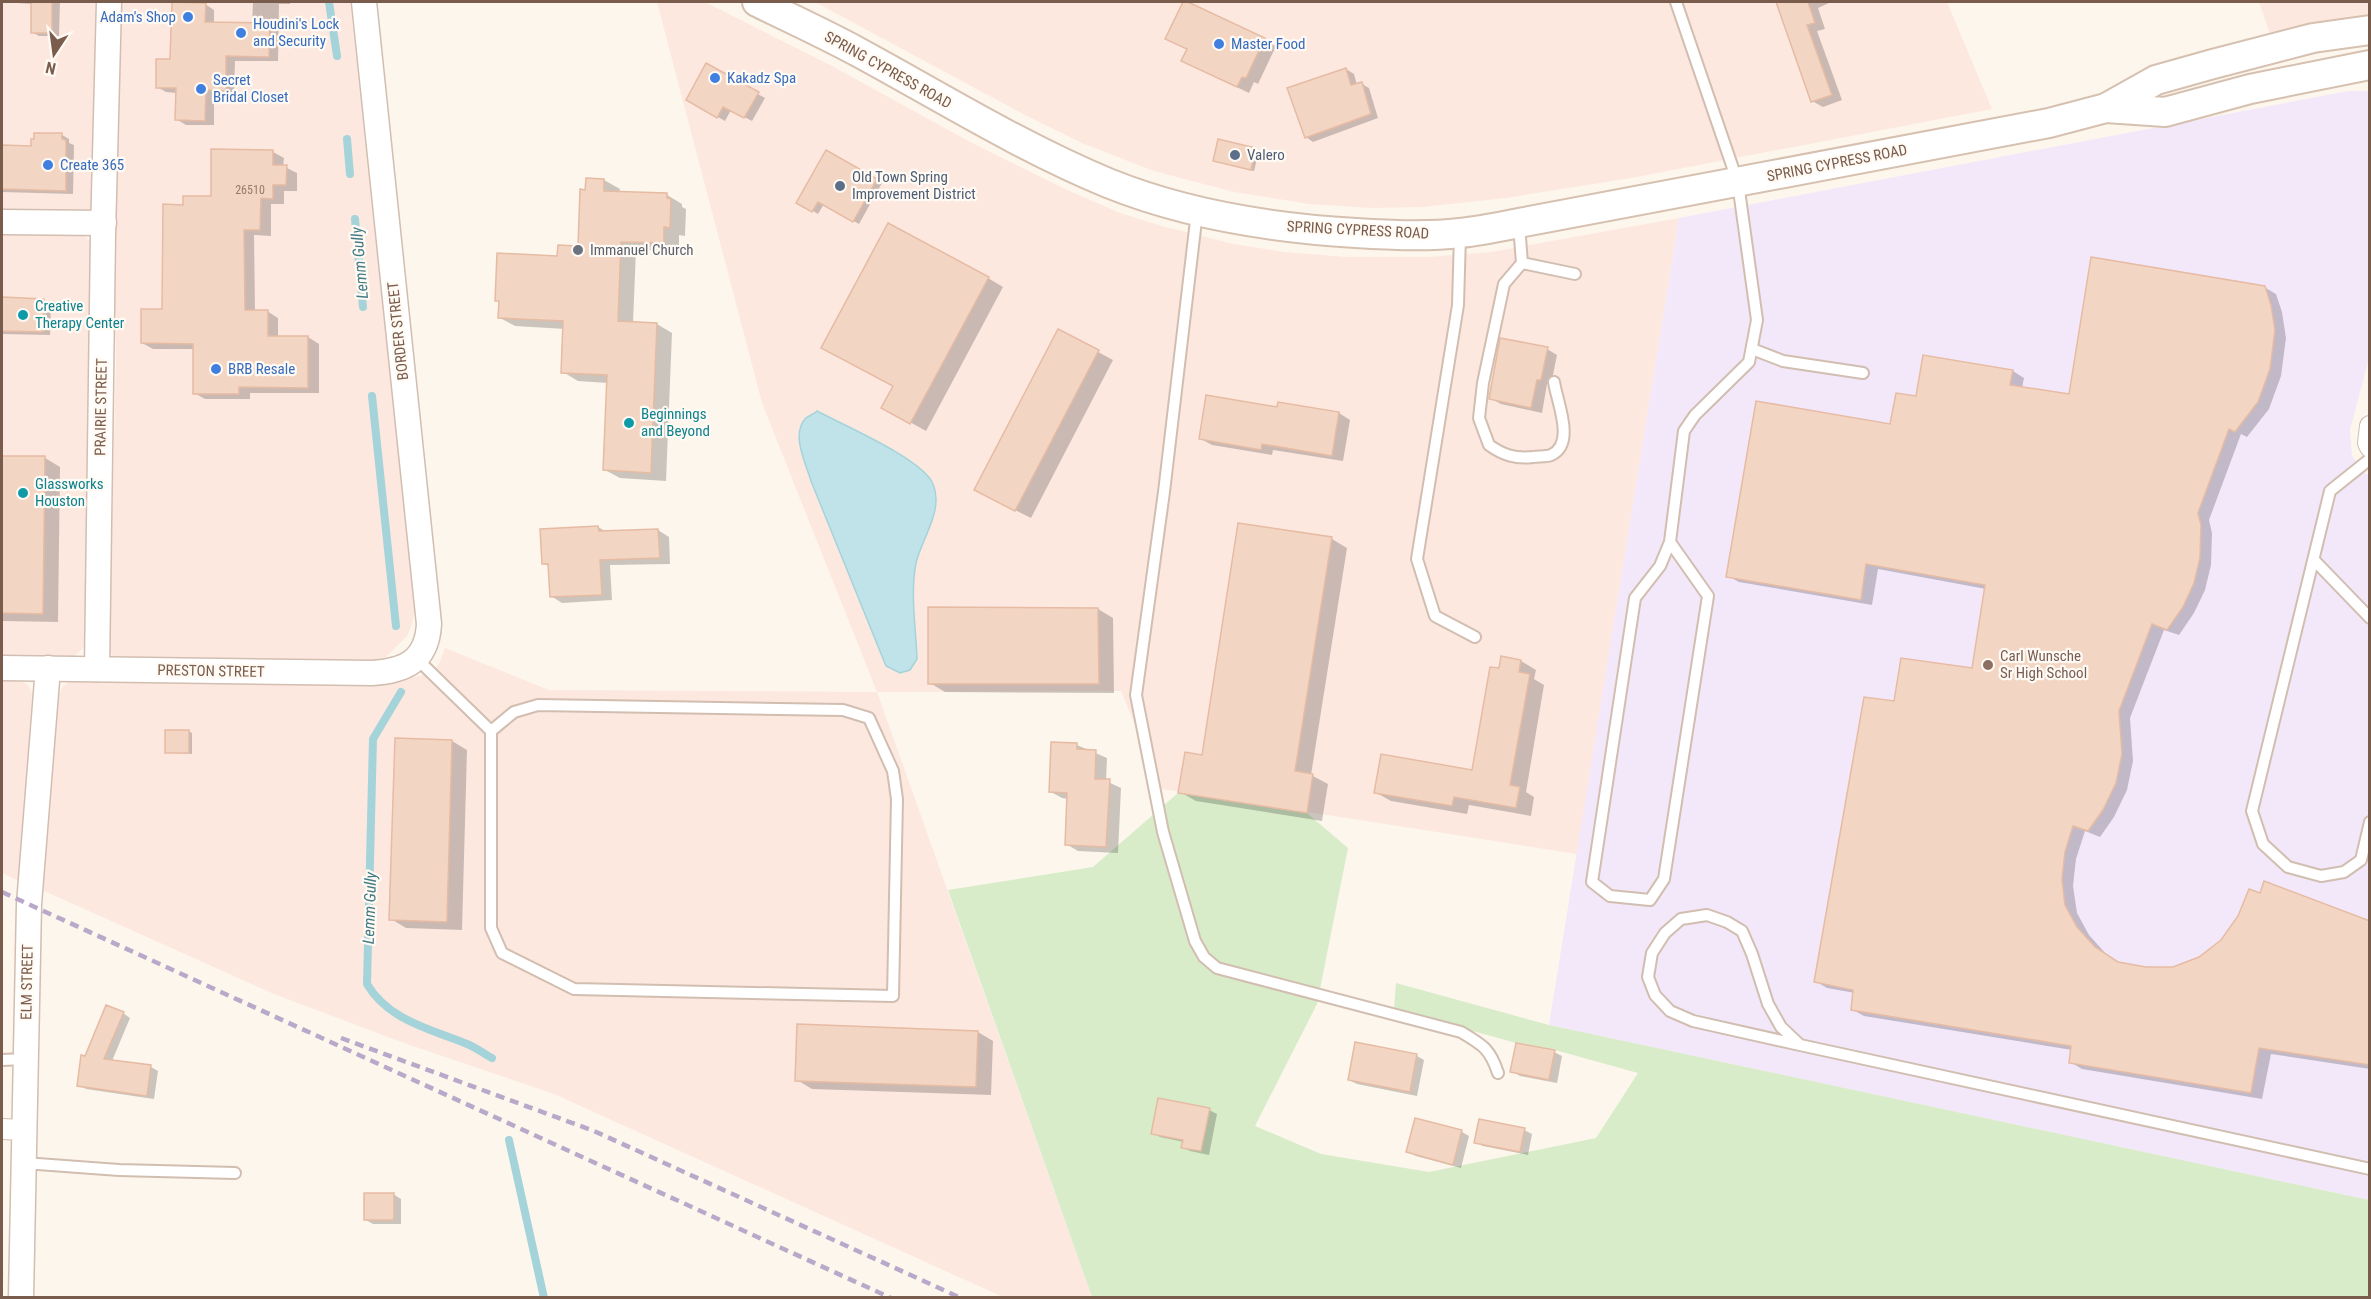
<svg xmlns="http://www.w3.org/2000/svg" width="2371" height="1299" viewBox="0 0 2371 1299" font-family="'Roboto Condensed',sans-serif">
	<rect width="100%" height="100%" fill="#fdf6ec"/>
	<g fill="#fde8e0">
		<path d="M2,2h94l-3,198 -2,7 -5,6 -84,-2z"/>
		<path d="M122,2h228l65,606 -3,16 -5,12 -22,22 -16,5 -251,-5 -7,-3 -2,-8 7,-287 -2,-101z"/>
		<path d="M657,2h48l125,63 144,79 91,45 55,24 42,13 72,18 51,8 61,5h82l63,-5 188,-34 -102,636 -415,-65 -41,-98 -244,1 215,605h-89l-449,-203 -150,-51 -130,-49 -232,-104 15,-191 6,-13 8,-5 318,1 40,-8 10,-10 6,-16 104,42 328,2 -115,-289z"/>
		<path d="M815,2h1132l45,107 -361,69 -125,20 -84,9 -51,1 -62,-4 -75,-12 -80,-21 -70,-27 -57,-28z"/>
		<path d="M2259,2h110v13l-99,19z"/>
		<path d="M2,234h76l7,2 6,7 -5,397 -3,8 -10,10 -71,-1z"/>
		<path d="M2,679l21,3 6,4 3,8 -13,187 -17,-8z"/>
	</g>
	<path fill="#f3e8fa" d="M2348,91h21v267l-19,72 2,26 12,16 6,4 -1,724 -820,-175 130,-807z"/>
	<path fill="#d8ecc9" d="M1178,793l129,20 41,35 -31,156 -62,122 66,28 108,18 167,-34 42,-65 -83,-23 -39,-7 -122,-34 2,-26 153,42 820,175v97h-1277l-144,-407 145,-23z"/>
	<path fill="#bfe3e8" stroke="#a5d3da" stroke-width="1.5" d="M817,411c26,14 106,48 116,73 11,26 -11,54 -17,79 -6,31 0,65 1,96l-7,11 -10,3 -14,-7 -75,-185c-5,-17 -20,-46 -6,-62 3,-3 9,-5 12,-8z"/>
	<g fill="#0003">
		<path d="M2,2h58l-1,34h-20l-7,-4v-28z"/>
		<path d="M253,2h37v2h-11l-1,57h-43l-1,34h-20v30h-28l-10,-6 1,-26 -11,-1 -9,-5 48,-83 9,6v13l38,1z"/>
		<path d="M1184,2l92,44 -18,38 -4,-2 -5,11 -54,-26 -7,-18 -21,-11z"/>
		<path d="M1778,2h51v1l-11,5 7,21 -8,2 25,69 -19,7 -11,-6z"/>
		<path d="M706,65l59,33 -13,23 -21,-11 -6,11 -37,-21z"/>
		<path d="M1346,69l8,5 3,11 5,-1 7,4 9,30 -65,24 -7,-5z"/>
		<path d="M62,135l7,4v4l5,2 -1,49 -71,-2v-45l30,1z"/>
		<path d="M1219,141l40,10 -5,20 -39,-10z"/>
		<path d="M273,152l11,6 -1,8 14,7v18h-13v13h-13v32l-17,-1 1,76h12l11,7v19h30l11,7v49h-69v6h-45l-11,-6v-44h-41l-11,-6 22,-32 21,-105 27,-8z"/>
		<path d="M826,152l56,31 -23,41 -35,-20 -6,10 -20,-12z"/>
		<path d="M587,179l17,1 16,9 -1,4 48,2 15,9v3l4,2 -1,27 -6,-1v16l-43,-1 -3,73 24,1 15,9 -6,148 -46,-3 -15,-8 3,-87 -30,-2 -15,-9 2,-43 -50,-3 -15,-8 1,-16 -5,-2 63,-43 20,-9z"/>
		<path d="M988,278l15,9 -77,144 -27,-15 -4,-30z"/>
		<path d="M2264,287l12,7 6,18 4,26 -5,38 -12,33 -22,28 -6,-3 -32,86 3,13 -1,32 -6,25 -11,23 -15,22 -15,-5 -34,88 3,43 -6,29 -13,27 -14,20 -15,-6 -9,28 -3,27 4,27 12,22 18,20 13,9 26,5 27,-1 197,-45v146l-99,-15 -9,45 -180,-30 -12,-7 2,-12 -208,-34 -11,-6 2,-17 -28,-5 -12,-7 159,-311 12,-81 -108,-20 -6,36 -133,-23 -11,-6 163,-150 27,-28 95,-27 11,7 -2,10 48,8z"/>
		<path d="M2,298l42,2 7,4 -1,31 -48,-1z"/>
		<path d="M1547,349l10,6 -6,30 -4,-1 -5,29 -41,-9 -11,-6z"/>
		<path d="M1098,352l15,8 -82,158 -40,-20z"/>
		<path d="M1278,409l61,4 11,7 -7,41 -70,-11 -1,5 -60,-10 -11,-6z"/>
		<path d="M2,457l43,1 15,9 -2,155 -56,-1z"/>
		<path d="M598,527l9,5 51,-2 11,7 1,27 -60,1 2,35 -50,3 -11,-7 -1,-29 -7,-4z"/>
		<path d="M1332,539l15,9 -36,227 17,9 -6,37 -126,-20 -16,-9z"/>
		<path d="M1098,609l15,9 1,75 -169,-1 -15,-9z"/>
		<path d="M1521,661l15,9 -2,9 10,6 -18,107 8,5 -3,19 -62,-11 -2,9 -76,-13 -16,-9 98,-20 28,-102z"/>
		<path d="M188,731l4,2v21l-25,-2z"/>
		<path d="M452,741l15,9 -5,180 -56,-2 -15,-9z"/>
		<path d="M1077,745l30,13 -1,23 15,7 -3,65 -40,-2 -12,-7 2,-45 -6,-1 -11,-6z"/>
		<path d="M123,1013l7,5 -18,43 39,6 7,4 -4,28 -68,-10 -7,-4 7,-27z"/>
		<path d="M799,1025l179,7 15,9 -2,54 -179,-6 -15,-9z"/>
		<path d="M1356,1044l61,12 7,4 -7,36 -60,-12 -8,-4z"/>
		<path d="M1554,1052l8,4 -5,27 -37,-7 -8,-5z"/>
		<path d="M1209,1110l8,4 -8,41 -19,-4 -7,-4 1,-5 -24,-5 -7,-4z"/>
		<path d="M1416,1120l46,12 7,4 -8,32 -45,-12 -8,-5z"/>
		<path d="M1524,1130l8,4 -4,21 -45,-9 -7,-4z"/>
		<path d="M393,1194l8,5v25h-28l-7,-4z"/>
	</g>
	<g fill="none" stroke-linecap="round" stroke-linejoin="round">
		<g stroke="#a5d3da" stroke-width="8">
			<path d="M329,2l8,54"/>
			<path d="M347,139l3,35"/>
			<path d="M355,219l8,88"/>
			<path d="M372,396l24,230"/>
			<path d="M401,692l-28,47 -6,245c21,36 63,45 100,60 8,3 16,9 25,14"/>
			<path d="M509,1140l35,158"/>
		</g>
	</g>
	<g fill="#f3d5c3" stroke="#e6bba3" stroke-width="1.5">
		<rect x="31" y="2" width="21" height="31"/>
		<path d="M172,2l34,1 -1,19 65,1 -1,34 -43,-1v35l-20,-1 -1,31 -30,-1 1,-32h-20v-29h14z"/>
		<path d="M1183,2h5l77,36 -19,40 -4,-1 -5,10 -56,-26 6,-12 -22,-10z"/>
		<path d="M1776,2h32l7,21 -8,2 25,70 -21,7z"/>
		<path d="M706,63l53,29 -15,26 -21,-11 -6,11 -31,-18z"/>
		<path d="M1346,68l5,17 11,-3 9,32 -66,24 -18,-50z"/>
		<path d="M34,133h28v6l4,1v51l-64,-2v-44l29,1v-7h3z"/>
		<path d="M1218,139l38,9 -5,22 -38,-9z"/>
		<path d="M211,149l62,1v15h14l-1,20h-13v14l-12,-1 -1,32h-16l1,80h23v26h40v52l-69,-1v7h-46v-50l-52,-1v-34h21l1,-105 20,1v-9h28z"/>
		<path d="M826,150l51,29 -24,43 -35,-20 -6,10 -16,-9z"/>
		<path d="M586,178l18,1v12l63,2v5l4,1 -1,29 -6,-1v16l-43,-1 -3,79 39,2 -6,150 -48,-3 4,-95 -46,-2 2,-52 -65,-3 1,-17h-4l2,-48 60,3 1,-11 20,1 2,-57 5,1z"/>
		<path d="M888,223l101,54 -79,147 -29,-16 12,-22 -72,-38z"/>
		<path d="M2091,257l174,29 6,19 4,25 -5,39 -12,33 -23,30 -6,-3 -31,84 3,12 -1,33 -6,25 -11,24 -16,23 -15,-6 -33,87 3,43 -6,29 -13,27 -15,21 -15,-5 -8,26 -3,27 3,26 12,22 18,20 23,15 28,5h27l26,-10 22,-17 17,-24 11,-27 11,4 4,-12 106,40v144l-111,-17 -8,45 -182,-30 2,-17 -220,-36 2,-20 -39,-8 50,-285 30,4 7,-43 71,10 13,-83 -119,-21 -5,36 -135,-23 30,-176 134,23 6,-31 20,3 7,-41 90,15 -3,15 59,9z"/>
		<path d="M2,297l42,2 -1,33 -41,-1z"/>
		<path d="M1058,329l41,21 -84,161 -41,-21z"/>
		<path d="M1500,338l48,9 -7,33h-4l-6,28 -42,-9z"/>
		<path d="M1206,395l71,12 1,-5 61,10 -7,44 -70,-12 -1,6 -62,-11z"/>
		<path d="M2,456h43l-2,158 -41,-1z"/>
		<path d="M1238,523l94,14 -37,234 18,3 -6,39 -129,-20 7,-41 17,3z"/>
		<path d="M598,526l1,5 59,-2 2,29 -60,2 2,35 -52,2 -2,-33h-6l-2,-35z"/>
		<path d="M928,607l170,1 1,76h-171z"/>
		<path d="M1501,656l20,4 -2,12 11,2 -20,111 10,2 -4,21 -62,-11 -2,9 -78,-13 7,-39 91,16 18,-103 9,1z"/>
		<rect x="165" y="730" width="24" height="23"/>
		<path d="M395,738l57,2 -5,182 -58,-2z"/>
		<path d="M1051,742l26,1v6l19,1 -1,29h15l-4,68 -41,-2 2,-52 -18,-1z"/>
		<path d="M106,1005l18,7 -20,47 47,6 -4,31 -70,-10 4,-31 4,1z"/>
		<path d="M797,1024l181,7 -2,56 -181,-6z"/>
		<path d="M1355,1042l62,12 -7,38 -62,-12z"/>
		<path d="M1516,1043l39,7 -6,30 -39,-8z"/>
		<path d="M1158,1098l52,10 -9,43 -20,-3 2,-8 -32,-6z"/>
		<path d="M1415,1118l47,12 -9,35 -47,-13z"/>
		<path d="M1479,1119l46,9 -5,24 -46,-9z"/>
		<rect x="364" y="1193" width="30" height="27"/>
	</g>
	<g fill="none" stroke-linecap="round" stroke-linejoin="round">
		<g stroke="#d1beb0" stroke-width="14">
			<g id="service">
				<path d="M1197,212l-33,280 -28,203 27,137 32,109 9,16 13,11 244,64c22,13 29,17 37,41"/>
				<path d="M1519,225l3,38 53,11"/>
				<path d="M1460,235l-2,70 -41,254 18,57 40,21"/>
				<path d="M1522,263l-18,21 -21,99 -4,35 10,27c14,10 26,14 44,12 5,-1 13,0 18,-2 25,-11 6,-53 3,-73"/>
				<path d="M1752,349l31,12 80,12"/>
				<path d="M2370,459l-40,32 -78,320 11,33 25,23 33,9 23,-4 17,-12 9,-38"/>
				<path d="M1670,542l38,54 -44,283 -14,21 -40,-4 -18,-14 43,-284 25,-32 10,-24 14,-111 11,-16 54,-53 8,-42 -19,-137 -62,-181"/>
				<path d="M2314,560l56,58"/>
				<path d="M417,659l74,72v197l11,25 72,36 319,7 4,-197 -4,-28 -24,-53 -26,-8 -305,-5 -24,7 -23,19"/>
				<path d="M1800,1045l-19,-18 -13,-23 -16,-50 -10,-23 -15,-9 -20,-7 -26,4 -16,14 -13,20 -4,24 7,18 15,16 23,10 107,24 570,124"/>
				<path d="M2,1060l23,-1"/>
				<path d="M24,1163l95,7 116,3"/>
			</g>
		</g>
		<g stroke="#d1beb0" stroke-width="22">
			<g id="minor">
				<path d="M2370,426l-2,17 2,4"/>
				<path d="M2,1129l22,1"/>
			</g>
		</g>
		<g stroke="#d1beb0" stroke-width="27">
			<g id="tertiary">
				<path d="M2,222l102,1"/>
				<path d="M2,668l370,5c33,-2 55,-12 57,-49l-65,-622"/>
				<path d="M97,669l6,-435 6,-232"/>
				<path d="M21,1298l8,-394 19,-236"/>
			</g>
		</g>
		<g stroke="#d6c0b0" stroke-width="32">
			<g id="secondary">
				<path d="M757,2c33,16 68,32 101,50 83,45 163,95 250,131 79,32 163,45 248,50 34,2 70,4 104,0 20,-2 39,-6 59,-10l530,-100 57,-15 50,-28 57,-16 100,-26 57,-8"/>
				<path d="M2106,108l59,4 85,-23 120,-24"/>
			</g>
		</g>
		<use href="#service" stroke="#fff" stroke-width="10"/>
		<use href="#minor" stroke="#fff" stroke-width="20"/>
		<use href="#tertiary" stroke="#fff" stroke-width="24"/>
		<use href="#secondary" stroke="#fff" stroke-width="28"/>
		<g stroke="#b9a8c9" stroke-width="4.5" stroke-dasharray="9 6" stroke-linecap="butt">
			<path d="M2,892l889,406"/>
			<path d="M341,1038l253,93 367,167"/>
		</g>
	</g>
	<g fill="#3f7fe0" stroke="#fffaf3" stroke-width="2">
		<circle cx="188" cy="17" r="6"/>
		<circle cx="241" cy="33" r="6"/>
		<circle cx="1219" cy="44" r="6"/>
		<circle cx="715" cy="78" r="6"/>
		<circle cx="201" cy="89" r="6"/>
		<circle cx="48" cy="165" r="6"/>
		<circle cx="216" cy="369" r="6"/>
	</g>
	<g fill="#5c6f8a" stroke="#fffaf3" stroke-width="2">
		<circle cx="1235" cy="155" r="6"/>
		<circle cx="840" cy="186" r="6"/>
	</g>
	<circle fill="#6b7280" stroke="#fffaf3" stroke-width="2" cx="578" cy="250" r="6"/>
	<g fill="#0f9aa8" stroke="#fffaf3" stroke-width="2">
		<circle cx="23" cy="315" r="6"/>
		<circle cx="629" cy="423" r="6"/>
		<circle cx="23" cy="493" r="6"/>
	</g>
	<circle fill="#8d6e63" stroke="#fffaf3" stroke-width="2" cx="1988" cy="665" r="6"/>
	<g text-anchor="middle" stroke-width="4.5" stroke-linejoin="round" paint-order="stroke">
		<g font-size="12" fill="#987a6a">
			<text x="250" y="194">26510</text>
		</g>
		<g font-size="15" fill="#366cbe" stroke="#fffaf3" text-anchor="start">
			<text x="176" y="22" text-anchor="end">Adam's Shop</text>
			<text x="253" y="29">Houdini's Lock<tspan x="253" dy="17">and Security</tspan></text>
			<text x="1231" y="49">Master Food</text>
			<text x="727" y="83">Kakadz Spa</text>
			<text x="213" y="85">Secret<tspan x="213" dy="17">Bridal Closet</tspan></text>
			<text x="60" y="170">Create 365</text>
			<text x="228" y="374">BRB Resale</text>
		</g>
		<g font-size="15" fill="#7a5c4d" stroke="#fffaf3">
			<text transform="translate(888 70) rotate(29)" y="5">SPRING CYPRESS ROAD</text>
			<text transform="translate(1837 163) rotate(-11)" y="5">SPRING CYPRESS ROAD</text>
			<text transform="translate(1358 230) rotate(3)" y="5">SPRING CYPRESS ROAD</text>
			<text transform="translate(398 331) rotate(-96)" y="5">BORDER STREET</text>
			<text transform="translate(101 407) rotate(-89)" y="5">PRAIRIE STREET</text>
			<text transform="translate(211 671) rotate(1)" y="5">PRESTON STREET</text>
			<text transform="translate(27 982) rotate(-89)" y="5">ELM STREET</text>
		</g>
		<g font-size="15" fill="#4e5e75" stroke="#fffaf3" text-anchor="start">
			<text x="1247" y="160">Valero</text>
			<text x="852" y="182">Old Town Spring<tspan x="852" dy="17">Improvement District</tspan></text>
		</g>
		<g font-size="15" fill="#5b616d" stroke="#fffaf3" text-anchor="start">
			<text x="590" y="255">Immanuel Church</text>
		</g>
		<g font-size="15" fill="#0d838f" stroke="#fffaf3" text-anchor="start">
			<text x="35" y="311">Creative<tspan x="35" dy="17">Therapy Center</tspan></text>
			<text x="641" y="419">Beginnings<tspan x="641" dy="17">and Beyond</tspan></text>
			<text x="35" y="489">Glassworks<tspan x="35" dy="17">Houston</tspan></text>
		</g>
		<g font-size="15" fill="#785e54" stroke="#fffaf3" text-anchor="start">
			<text x="2000" y="661">Carl Wunsche<tspan x="2000" dy="17">Sr High School</tspan></text>
		</g>
		<g font-size="16" font-style="italic" fill="#437c86" stroke="#fffaf3">
			<text transform="translate(359 263) rotate(-95)" y="6">Lemm Gully</text>
			<text transform="translate(369 908) rotate(-88)" y="6">Lemm Gully</text>
		</g>
	</g>
	<rect width="2371" height="1299" fill="none" stroke="#7a5c4d" stroke-width="6"/>
	<g transform="translate(54 54) rotate(193)" stroke="#fffaf3" stroke-width="4.5" paint-order="stroke">
	<path d="M0-4.5L10 22L0 15L-10 22Z" fill="#7a5c4d"/>
	<text y="-9" font-size="16" font-weight="bold" text-anchor="middle" fill="#7a5c4d">N</text>
	</g>
</svg>
